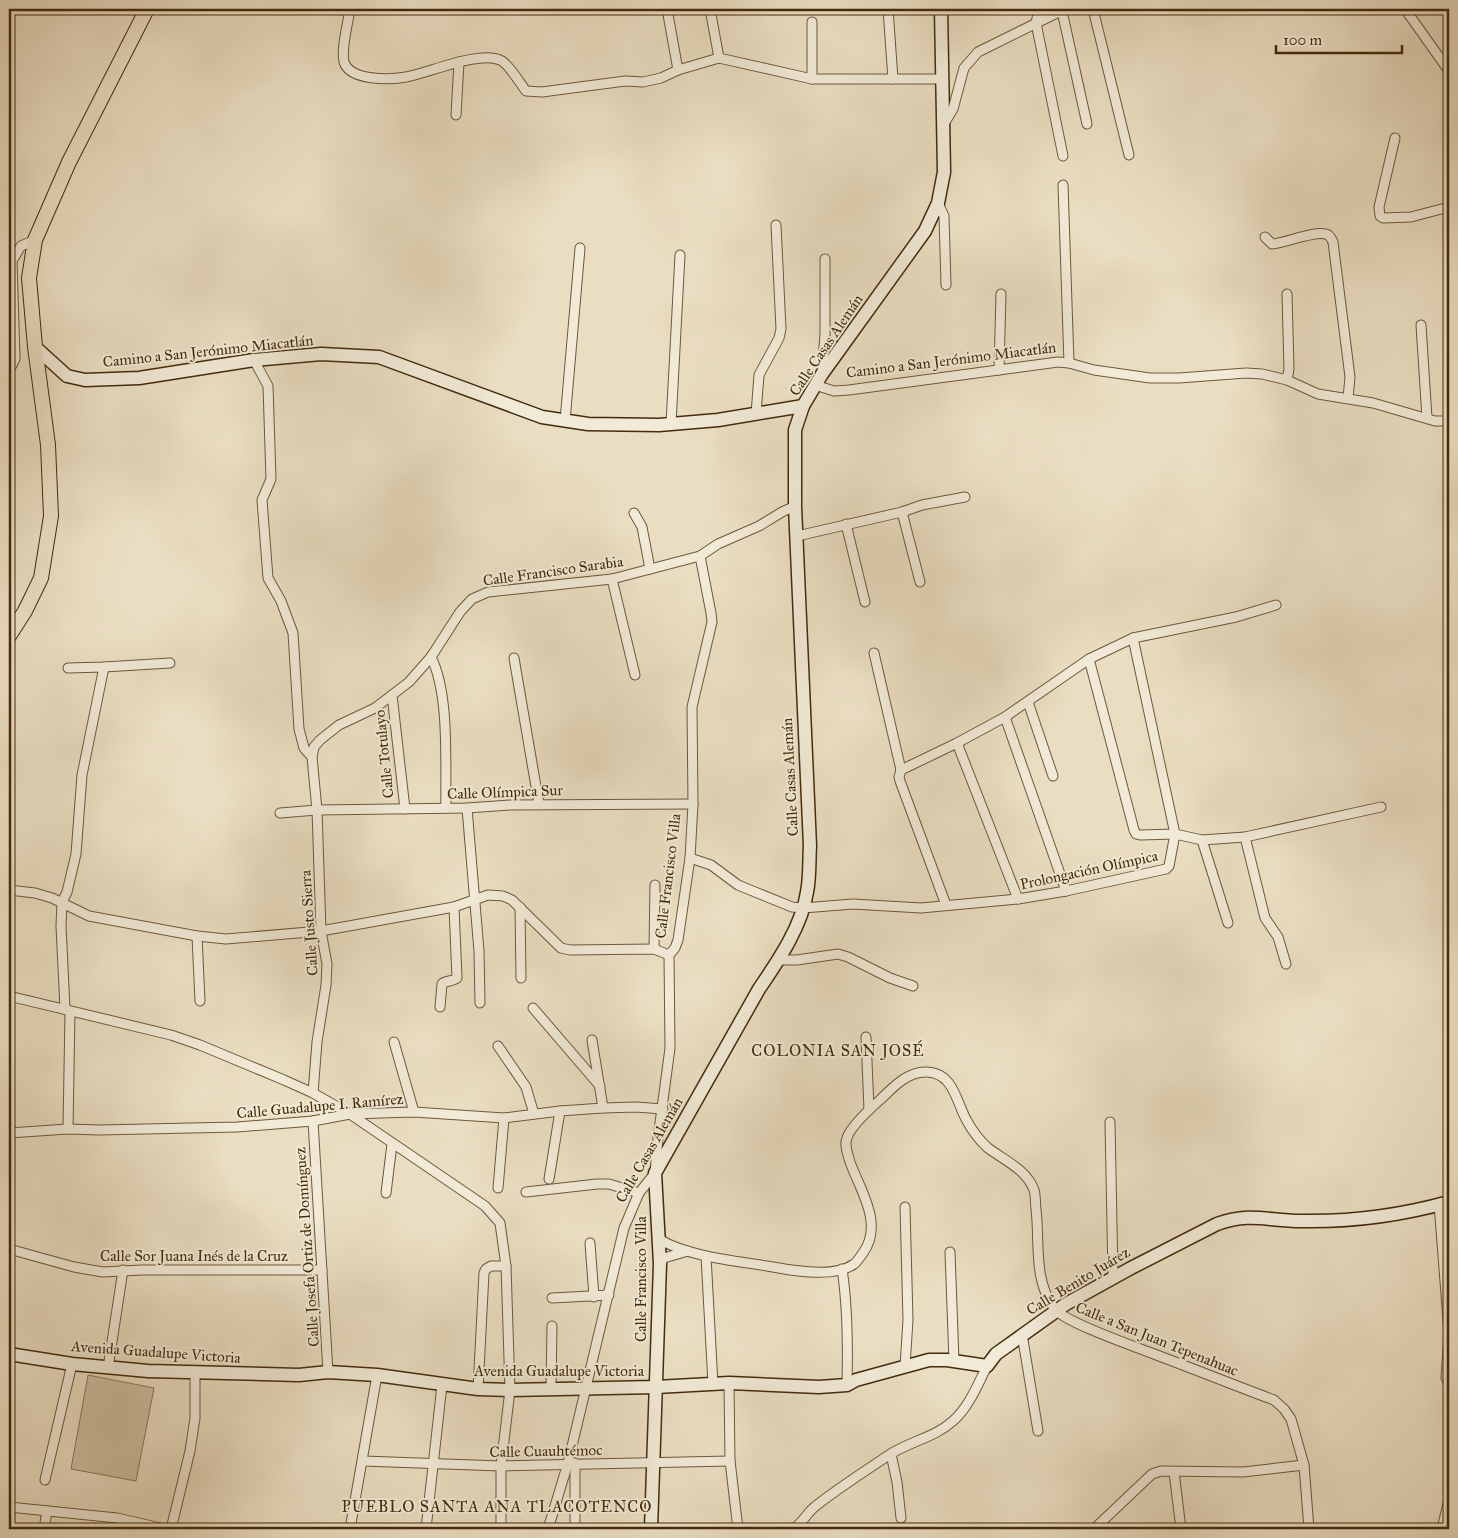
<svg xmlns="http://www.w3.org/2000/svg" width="1458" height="1538" viewBox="0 0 1458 1538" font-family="'IM FELL Great Primer',serif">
	<rect width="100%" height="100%" fill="#eadec2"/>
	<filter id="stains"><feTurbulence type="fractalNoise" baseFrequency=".004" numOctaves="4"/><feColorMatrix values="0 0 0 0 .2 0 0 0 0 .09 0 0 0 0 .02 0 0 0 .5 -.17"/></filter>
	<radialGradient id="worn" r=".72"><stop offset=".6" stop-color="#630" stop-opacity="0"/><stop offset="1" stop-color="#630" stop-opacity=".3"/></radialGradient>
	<path fill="#cec0a3" stroke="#8a7656" d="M88,1375l66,13 -18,93 -65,-12z"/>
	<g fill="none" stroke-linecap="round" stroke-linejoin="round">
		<g stroke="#6e5838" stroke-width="11">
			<g id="street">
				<path d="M350,9c-2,14 -9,39 -6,53 6,19 46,18 62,15 23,-4 76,-28 96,-16 7,4 18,22 24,30l16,1 83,-11 18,1 18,-4 17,-8 41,-12 93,21h131"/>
				<path d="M667,9l11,61"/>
				<path d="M710,9l9,49"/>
				<path d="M888,9l5,70"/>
				<path d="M1039,9l-3,14 27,133"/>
				<path d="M1093,9l36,146"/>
				<path d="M1405,9l44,62"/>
				<path d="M1062,11l25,113"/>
				<path d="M812,22v57"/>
				<path d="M456,115l3,-53"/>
				<path d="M944,124l9,-15 11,-41 14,-16 87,-43"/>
				<path d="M1395,138l-16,69 1,9 3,2 28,-1 38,-10"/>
				<path d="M1063,185l6,178"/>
				<path d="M938,203l6,13 2,69"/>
				<path d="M1265,237l7,7c13,-1 42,-13 53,-10 4,0 6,4 8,8l17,135 -2,21"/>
				<path d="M1421,325l6,93"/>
				<path d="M254,360l14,26 3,93 -9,21 6,78 13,23 12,32 6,96 5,19 8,9 5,53 4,121 6,33 -1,21 -9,57 -4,51"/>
				<path d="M999,370l2,-76"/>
				<path d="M9,371l6,-12 -3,-98 9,-15 14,-6"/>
				<path d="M822,374l3,-40v-75"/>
				<path d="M1287,380l2,-11 -2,-75"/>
				<path d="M815,385l19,6 15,-1 209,-28 11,1 25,7 56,8h29l67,-5 16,1 25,6 31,14 55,9 62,18h14"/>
				<path d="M756,414l3,-39 20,-37 2,-9 -5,-104"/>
				<path d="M565,421l15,-173"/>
				<path d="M671,424l9,-169"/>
				<path d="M902,512l18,70"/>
				<path d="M634,513l8,14 8,42"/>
				<path d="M846,524l19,78"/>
				<path d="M797,536l105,-24 20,-7 43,-8"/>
				<path d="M612,579l23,96"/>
				<path d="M874,653l27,117"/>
				<path d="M431,657c19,37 14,109 15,151"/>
				<path d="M514,658l25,146"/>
				<path d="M1089,659l45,171 2,4 4,1 35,-1 -42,-196"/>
				<path d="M68,668l36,-1 66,-4"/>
				<path d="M392,695l13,114"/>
				<path d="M1028,702l25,74"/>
				<path d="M1005,717l61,174"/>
				<path d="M957,743l61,156"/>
				<path d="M312,757l2,-10 6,-7 19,-15 36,-17 34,-26 22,-25 29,-45 12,-13 16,-7 124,-13 88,-23 18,-12 41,-18 23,-14 13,-6"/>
				<path d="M467,808l12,143 1,52"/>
				<path d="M280,813l37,-3 150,-2 44,-3 182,-1"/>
				<path d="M1245,837l20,81 13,19 8,27"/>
				<path d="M1202,840l26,83"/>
				<path d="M690,858l21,7 27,20 54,22 11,1 50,-4 68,4 97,-9 48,-8 100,-22 3,-3 6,-32 27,6 43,-3 136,-30"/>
				<path d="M9,890l26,3 17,5 37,18 108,20 29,3 95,-8 133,-24 34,-12 15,1 9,4 49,48 9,2 84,-1 15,6"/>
				<path d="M946,905l-46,-124 -1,-4 2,-7 56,-27 48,-26 84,-58 44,-21 103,-21 40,-12"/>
				<path d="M520,907l1,71"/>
				<path d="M197,936l3,65"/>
				<path d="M654,949l1,-64"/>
				<path d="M778,960h19l41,-6 10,3 42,21 23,8"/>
				<path d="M9,996l162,39 29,10 84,35 29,13 37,21 135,92 15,17 6,43 4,124 -9,76v63"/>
				<path d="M440,1007l2,-23c4,-4 10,-2 15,-6l-3,-71"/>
				<path d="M533,1008l67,78"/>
				<path d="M65,1009l-4,-83 1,-24 5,-10 9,-38 6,-79 22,-108"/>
				<path d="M866,1037l3,73"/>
				<path d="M592,1040l11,68"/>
				<path d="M394,1042l20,70"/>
				<path d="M498,1046l28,41 8,27"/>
				<path d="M313,1121l15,251"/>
				<path d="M1110,1122l3,155"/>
				<path d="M68,1129l2,-118"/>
				<path d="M9,1133l59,-4 31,1 138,-3 76,-6 37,-7 64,-2 90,6 56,-7 43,-3 33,-1 27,2"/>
				<path d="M549,1179l11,-68"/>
				<path d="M498,1188l6,-70"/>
				<path d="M526,1192l71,-8h12l30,9"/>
				<path d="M386,1193l6,-49"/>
				<path d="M1439,1204l10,129 -3,45 3,5"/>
				<path d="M905,1207l3,113 -3,46"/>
				<path d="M659,1239c29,18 80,22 114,28 21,4 62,11 81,-3 3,-2 6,-7 9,-11 21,-29 -3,-63 -13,-91 -2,-7 -6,-17 -3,-24 3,-11 26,-32 35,-40 12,-12 27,-27 45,-26 27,1 29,30 40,49 5,9 13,20 21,27 16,12 39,22 46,42 2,6 1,13 2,19 4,34 -3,70 18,99 10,14 74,36 92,43 43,16 85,33 128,49l10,9 7,10 13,46 5,64"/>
				<path d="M590,1243l4,54"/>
				<path d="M9,1249l65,18 29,5 39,-2h180"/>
				<path d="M950,1252l4,109"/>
				<path d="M706,1256l7,128"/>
				<path d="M660,1264l4,-6 24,-7"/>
				<path d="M842,1269c6,39 6,77 5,116"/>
				<path d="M552,1298l57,-3"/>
				<path d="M1022,1334l16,97"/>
				<path d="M108,1368l15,-98"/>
				<path d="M729,1383l1,78 8,68"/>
				<path d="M478,1389l6,-116 2,-4 5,-3h15"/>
				<path d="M551,1389l1,-63"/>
				<path d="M891,1454l6,28 4,36"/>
				<path d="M363,1461l138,5 229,-5"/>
				<path d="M1174,1472l7,57"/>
				<path d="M45,1480l27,-116"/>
				<path d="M9,1507l108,11 48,11"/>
				<path d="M44,1529l3,-18"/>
				<path d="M171,1529l19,-78 5,-33v-45"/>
				<path d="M350,1529l27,-154"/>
				<path d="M426,1529l16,-144"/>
				<path d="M548,1529l20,-66 56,-235 15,-35 16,-20 3,-35 12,-90 -1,-93 6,-7 3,-8 12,-82 3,-54 -1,-97 20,-85 -1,-9 -11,-57"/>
				<path d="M575,1529v-66"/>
				<path d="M793,1529c10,-6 14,-17 24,-24 23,-18 48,-34 72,-50 21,-14 45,-17 64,-34 16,-14 25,-37 34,-55"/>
				<path d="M1094,1529l58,-55 9,-3 82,1 61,-7"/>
				<path d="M1442,1529l7,-30"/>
			</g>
		</g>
		<g stroke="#452b0a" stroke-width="15">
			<g id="secondary">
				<path d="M35,347l32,29 18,4 54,-2 115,-18 67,-6 58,3 163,60 46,7 71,1 59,-5 85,-14"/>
				<path d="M9,1354l63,10 76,7 151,4 29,-3 49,3 101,14 32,1 146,-3 73,-4 90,4 28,-2 9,-5 73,-20h18l40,6 9,-12 70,-50 65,-36 86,-44c34,-12 51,-3 84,-3 49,1 101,-6 148,-19"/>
				<path d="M651,1529l9,-265 -5,-91 104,-184c19,-28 43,-63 48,-97 3,-15 2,-31 3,-46l-15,-340v-76l8,-24 19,-32 103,-143 13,-28 6,-31 -3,-163"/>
			</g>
		</g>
		<g stroke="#452b0a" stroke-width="16">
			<path id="primary" d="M9,636l16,-25 16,-33 10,-62 -3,-71 -13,-98 -6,-69 6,-38 34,-78 78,-153"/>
		</g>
		<use href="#street" stroke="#f1ead7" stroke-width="9"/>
		<use href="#secondary" stroke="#f1ead7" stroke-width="12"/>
		<use href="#primary" stroke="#eadec2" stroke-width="14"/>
	</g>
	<g text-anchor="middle" stroke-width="4" stroke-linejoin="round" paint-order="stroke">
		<g font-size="15" fill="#452b0a" stroke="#f1ead7">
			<text transform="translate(826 345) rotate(-56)" y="5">Calle Casas Alemán</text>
			<text transform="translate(208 351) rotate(-6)" y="5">Camino a San Jerónimo Miacatlán</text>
			<text transform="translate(951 360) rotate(-7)" y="5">Camino a San Jerónimo Miacatlán</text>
			<text transform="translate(553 571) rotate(-8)" y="5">Calle Francisco Sarabia</text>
			<text transform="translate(384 754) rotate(-96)" y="5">Calle Totulayo</text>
			<text transform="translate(790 777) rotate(-93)" y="5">Calle Casas Alemán</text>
			<text transform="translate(505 792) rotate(-2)" y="5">Calle Olímpica Sur</text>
			<text transform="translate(1089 870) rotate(-12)" y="5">Prolongación Olímpica</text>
			<text transform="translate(668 876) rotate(-83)" y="5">Calle Francisco Villa</text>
			<text transform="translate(309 923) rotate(-94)" y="5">Calle Justo Sierra</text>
			<text transform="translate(320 1106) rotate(-5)" y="5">Calle Guadalupe I. Ramírez</text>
			<text transform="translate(649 1150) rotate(-60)" y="5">Calle Casas Alemán</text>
			<text transform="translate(307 1247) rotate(-94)" y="5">Calle Josefa Ortiz de Domínguez</text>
			<text x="194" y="1261">Calle Sor Juana Inés de la Cruz</text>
			<text transform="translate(641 1279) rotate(-90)" y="5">Calle Francisco Villa</text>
			<text transform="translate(1078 1281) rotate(-31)" y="5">Calle Benito Juárez</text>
			<text transform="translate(1157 1339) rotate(22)" y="5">Calle a San Juan Tepenahuac</text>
			<text transform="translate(156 1352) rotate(4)" y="5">Avenida Guadalupe Victoria</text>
			<text x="559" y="1376">Avenida Guadalupe Victoria</text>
			<text transform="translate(546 1451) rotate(-1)" y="5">Calle Cuauhtémoc</text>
		</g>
		<g font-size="16" letter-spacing="1" fill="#452b0a" stroke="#f1ead7">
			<text x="838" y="1056">COLONIA SAN JOSÉ</text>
			<text x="497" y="1512">PUEBLO SANTA ANA TLACOTENCO</text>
		</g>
	</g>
	<rect width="1458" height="1538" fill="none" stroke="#eadec2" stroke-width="30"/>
	<rect x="10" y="10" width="1438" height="1518" fill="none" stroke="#452b0a" stroke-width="2.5"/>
	<rect x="15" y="15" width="1428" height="1508" fill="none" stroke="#452b0a"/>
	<path d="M1276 45v8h126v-8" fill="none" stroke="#452b0a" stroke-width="2.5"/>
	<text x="1283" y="45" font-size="15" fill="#452b0a" stroke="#f1ead7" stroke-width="4" paint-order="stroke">100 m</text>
	<rect width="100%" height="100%" filter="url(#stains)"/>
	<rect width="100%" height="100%" fill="url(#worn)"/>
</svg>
